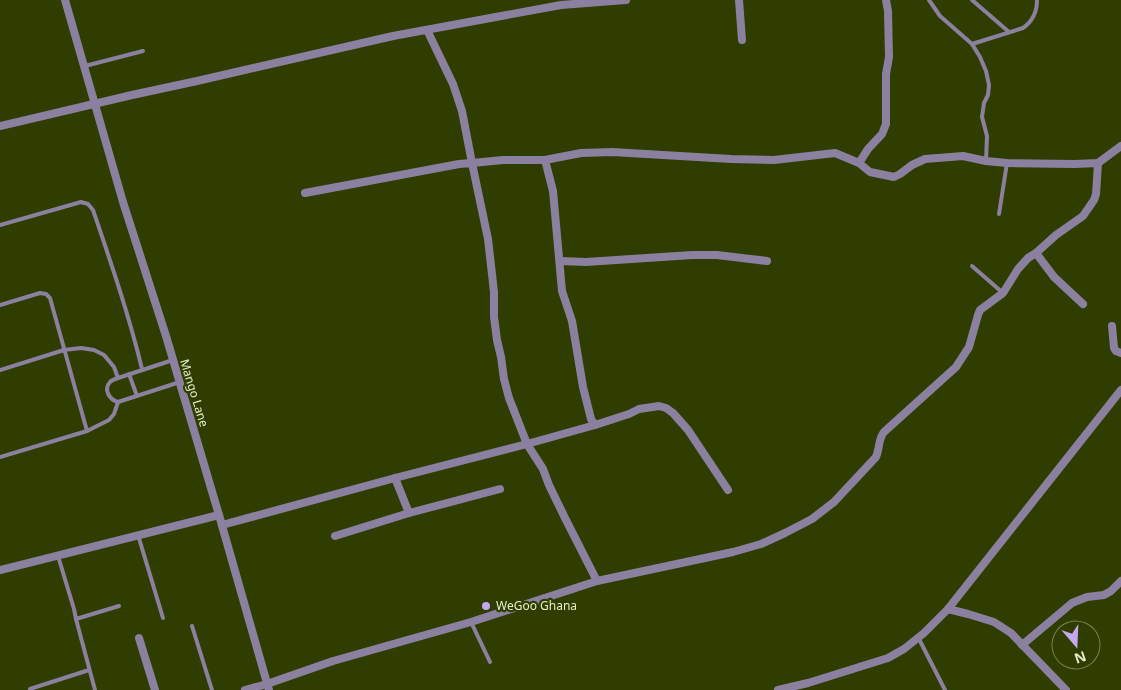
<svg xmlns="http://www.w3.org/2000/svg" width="1121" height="690" viewBox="0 0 1121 690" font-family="'Noto Sans',sans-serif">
	<rect width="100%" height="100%" fill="#303d00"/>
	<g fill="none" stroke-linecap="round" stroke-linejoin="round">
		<g stroke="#8b809f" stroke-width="4">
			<path d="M929,0l11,16 32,28 8,13 6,14 3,14 -1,10 -4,8 -2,14 5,19 -1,25"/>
			<path d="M972,0l37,32"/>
			<path d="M972,44l51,-16c10,-7 14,-16 14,-28"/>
			<path d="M85,66l58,-15"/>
			<path d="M999,214l8,-51"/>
			<path d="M0,225l81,-23 7,2 5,6c18,53 36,105 49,159"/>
			<path d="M972,266l31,27"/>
			<path d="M0,305l40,-12 6,1 4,4 37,133"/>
			<path d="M173,360l-55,18c-3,1 -6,2 -8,4 -7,8 0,18 8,20l62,-20"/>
			<path d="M0,370l64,-20 17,-2 13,2 10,5 10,12 4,11"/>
			<path d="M129,374l8,22"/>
			<path d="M0,457l87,-26 22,-11 5,-6 4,-12"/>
			<path d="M138,535l25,83"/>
			<path d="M58,556l16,53 2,10 43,-13"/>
			<path d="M76,619l19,71"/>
			<path d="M471,622l19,40"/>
			<path d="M192,626l20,64"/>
			<path d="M918,637l27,53"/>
			<path d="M30,689l59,-19"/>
		</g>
		<g stroke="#8b809f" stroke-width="8">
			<path d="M65,0l58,202 43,134 53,179 50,175"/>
			<path d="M739,0l3,40"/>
			<path d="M427,30l26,54 9,27 10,52 31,-3h42l36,-7 31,-1 119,7 43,1 61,-7 24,10 11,9 24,5 6,-3 12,-9 13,-6 38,-3 23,5 21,2 68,1 23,-1 23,-17"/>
			<path d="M0,126l132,-31 65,-14 196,-45 168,-31 65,-5"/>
			<path d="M545,160l8,31 9,100 10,30 11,66 8,32 4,6 34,-11 10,-5 20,-3 7,2 7,5 15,17 40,60"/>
			<path d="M859,163l9,-14 14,-15 4,-10v-50l3,-17 -1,-46 -2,-11"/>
			<path d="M305,193l154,-29 13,-1 16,76 6,53v25l3,23 4,17 3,22 5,19 18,46 16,25 6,16 16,33 32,63"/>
			<path d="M1036,253l18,24 29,27"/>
			<path d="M560,261l26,1 106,-7h25l50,6"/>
			<path d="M1112,326l2,22 2,3 5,2"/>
			<path d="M395,478l14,35"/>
			<path d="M222,525l173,-47 132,-34 68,-19"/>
			<path d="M335,536l74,-23 91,-24"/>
			<path d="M0,570l219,-55"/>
			<path d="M948,609l20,5 26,8 17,11 55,57"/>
			<path d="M139,638l16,52"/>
			<path d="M1022,645l50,-42 15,-6 17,-2 7,-4 10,-10"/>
			<path d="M245,690l22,-6 66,-23 138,-39 126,-41 136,-29 28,-8 24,-11 27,-14 22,-17 42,-45c4,-9 2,-18 8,-25l72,-65 13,-20 9,-32 2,-5 23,-17 15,-24 10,-11 8,-5 20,-18 27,-19 11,-16 2,-6 2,-31"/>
			<path d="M778,690l30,-7 80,-25 16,-9 20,-16 24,-24 173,-219"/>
		</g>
	</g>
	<circle fill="#c3a7f2" stroke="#303d00" stroke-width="2" cx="486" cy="606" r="5"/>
	<g text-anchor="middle" stroke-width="4.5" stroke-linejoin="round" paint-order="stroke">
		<g font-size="12" fill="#e2eec8" stroke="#303d00">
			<text transform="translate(194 393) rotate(73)" y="4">Mango Lane</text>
		</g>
		<g font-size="12" fill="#e2eec8" stroke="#303d00" text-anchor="start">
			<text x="496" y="610">WeGoo Ghana</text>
		</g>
	</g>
	<g transform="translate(1076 645) rotate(161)"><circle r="24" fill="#303d00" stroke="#778450"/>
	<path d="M0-4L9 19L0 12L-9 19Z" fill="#c3a7f2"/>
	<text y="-8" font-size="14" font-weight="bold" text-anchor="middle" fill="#e2eec8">N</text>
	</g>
</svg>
